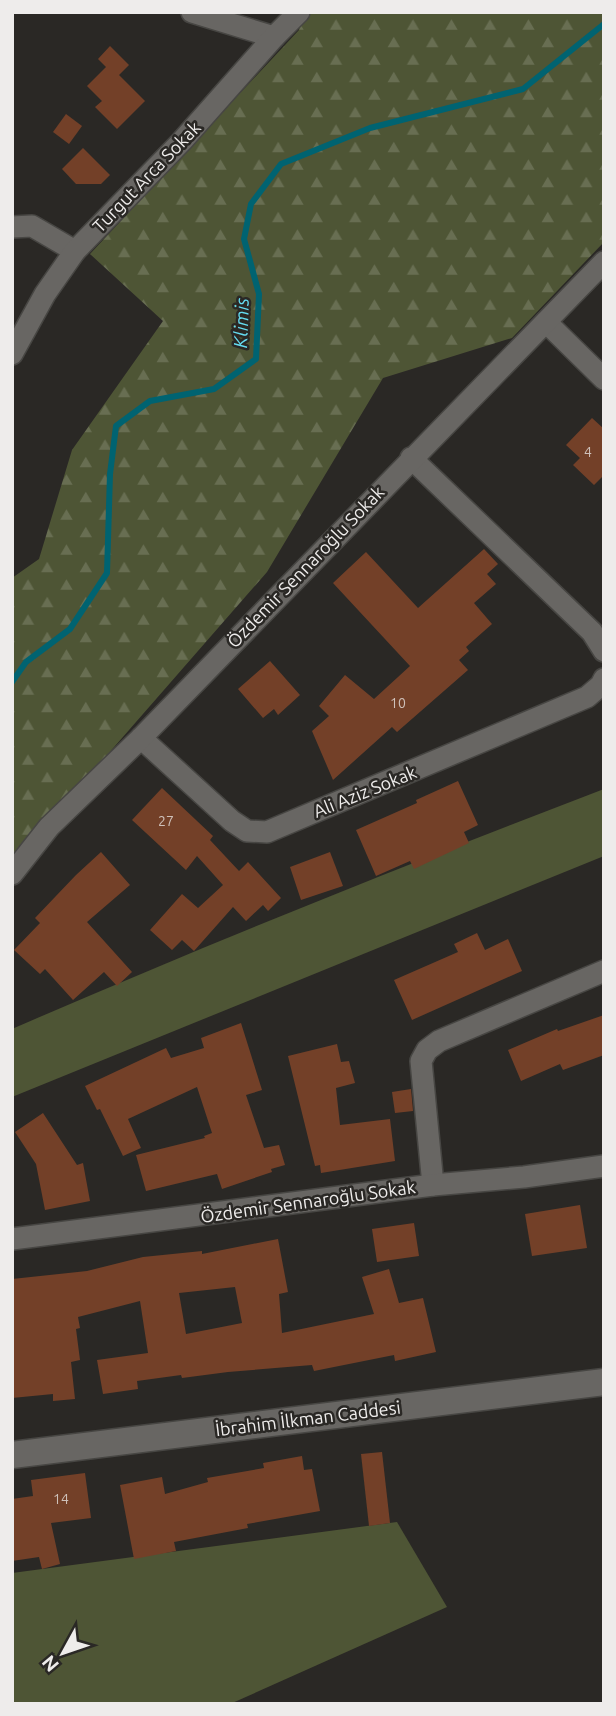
<svg xmlns="http://www.w3.org/2000/svg" width="616" height="1716" viewBox="0 0 616 1716" font-family="Ubuntu,sans-serif">
	<defs>
		<pattern id="forest-firs" width="22" height="20" patternUnits="userSpaceOnUse" patternTransform="scale(1.75)"><rect width="22" height="20" fill="#4e5535"/><path d="M5 1l3.5 6h-7zM16 11l3.5 6h-7z" fill="#686e52"/></pattern>
	</defs>
	<rect width="100%" height="100%" fill="#2a2825"/>
	<g fill="#4e5535">
		<path d="M604,789v67l-592,241v-68c195,-85 393,-164 592,-240z"/>
		<path d="M397,1522l50,85 -217,97h-218v-131z"/>
	</g>
	<path fill="url(#forest-firs)" d="M304,12h300v230l-92,96 -129,40 -116,194 -255,292v-286l27,-19 33,-109 91,-129 -73,-67 209,-224z"/>
	<g fill="none" stroke-linecap="round" stroke-linejoin="round">
		<path stroke="#006371" stroke-width="6" d="M12,682l14,-20 44,-33 37,-56 3,-99 6,-48 34,-25 64,-12 42,-30 3,-65 -15,-55 7,-35 30,-40 89,-36 153,-39 81,-65"/>
	</g>
	<g fill="#734028" fill-rule="evenodd">
		<path d="M110,46l19,19 -10,10 26,26 -28,28 -22,-22 7,-6 -15,-15 19,-19 -8,-8z"/>
		<path d="M66,114l16,12 -13,18 -16,-12z"/>
		<path d="M83,148l27,27 -9,9h-25l-14,-15z"/>
		<path d="M592,418l12,11v46l-10,10 -21,-20 7,-7 -14,-13z"/>
		<path d="M484,549l14,15 -11,10 9,10 -22,19 18,21 -26,23 3,4 -10,9 9,10 -71,62 -5,-5 -59,53 -21,-49 17,-15 -10,-10 26,-31 29,24 36,-33 -77,-83 33,-31 52,56z"/>
		<path d="M270,661l30,34 -22,20 -4,-6 -11,9 -25,-29z"/>
		<path d="M458,781l20,44 -14,7 5,11 -55,26 -4,-8 -34,15 -20,-46 61,-27 -1,-3z"/>
		<path d="M162,788l51,48 -3,4 29,31 9,-9 33,36 -13,13 -5,-6 -17,16 -13,-14 -39,44 -12,-11 -10,10 -22,-20 32,-36 16,14 25,-23 -26,-29 -11,14 -54,-50z"/>
		<path d="M101,852l29,33 -43,37 45,50 -15,14 -13,-14 -31,28 -28,-31 -5,5 -26,-24 26,-27 -5,-5 41,-43z"/>
		<path d="M330,852l13,34 -42,14 -11,-33z"/>
		<path d="M477,933l8,17 23,-11 14,32 -110,49 -18,-40 64,-28 -4,-8z"/>
		<path d="M604,1015v40l-41,15 -3,-6 -39,17 -13,-31 49,-21 1,2z"/>
		<path d="M241,1023l21,67 -16,5 18,53 15,-3 6,20 -14,4 1,3 -50,17 -5,-15 -71,17 -10,-36 69,-17 -1,-2 8,-3 -15,-46 -69,32 13,29 -18,8 -23,-47 -3,1 -12,-24 81,-38 5,10 33,-10 -3,-10z"/>
		<path d="M337,1044l4,18 8,-1 6,22 -19,5 4,37 50,-6 5,42 -74,12 -1,-8 -5,1 -27,-110z"/>
		<path d="M411,1089l2,22 -18,2 -3,-21z"/>
		<path d="M43,1113l34,52 6,-2 7,38 -45,9 -9,-46 -21,-32z"/>
		<path d="M580,1205l7,43 -55,8 -7,-42z"/>
		<path d="M414,1223l5,33 -42,6 -5,-33z"/>
		<path d="M278,1239l10,53 -9,2 3,39 92,-19 -12,-37 27,-8 10,34 24,-5 13,54 -41,9 -1,-6 -80,16 -2,-6 -84,7 -46,6 -1,-3 -44,6 1,8 -35,5 -6,-34 51,-7 -8,-52 -62,16 2,11 -4,1 4,31 -9,2 4,37 -22,2v-7l-41,4v-119l75,-8 56,-14 59,-6v3zM235,1287l7,36 -56,11 -7,-41z"/>
		<path d="M382,1452l8,71 -21,3 -8,-72z"/>
		<path d="M302,1456l2,14 8,-1 8,42 -73,13 1,4 -74,14 2,9 -42,8 -14,-74 42,-8 3,17 43,-12 -1,-4 57,-10 -1,-5z"/>
		<path d="M85,1473l6,45 -40,5 9,41 -18,5 -3,-12 -27,4v-62l21,-3 -2,-16z"/>
	</g>
	<g fill="none" stroke-linecap="round" stroke-linejoin="round">
		<g stroke="#474643" stroke-width="24">
			<g id="minor">
				<path d="M192,12l82,25"/>
				<path d="M12,227l20,-1 43,25"/>
				<path d="M546,322l58,57"/>
				<path d="M12,354l33,-60 30,-43 107,-110 92,-104 25,-25"/>
				<path d="M411,458l181,174 12,19"/>
				<path d="M141,738l91,83 15,10 20,1 320,-135 14,-12 3,-6"/>
				<path d="M12,874l37,-47 92,-89 463,-476"/>
				<path d="M433,1185l-12,-124 6,-11 12,-9 165,-70"/>
				<path d="M12,1239l421,-54 91,-8 80,-11"/>
			</g>
		</g>
		<g stroke="#474643" stroke-width="29">
			<path id="tertiary" d="M12,1455l592,-73"/>
		</g>
		<use href="#minor" stroke="#686663" stroke-width="21"/>
		<use href="#tertiary" stroke="#686663" stroke-width="26"/>
	</g>
	<g text-anchor="middle" stroke-width="5" stroke-linejoin="round" paint-order="stroke">
		<g font-size="14" fill="#cfc1ba">
			<text x="588" y="457">4</text>
			<text x="398" y="708">10</text>
			<text x="166" y="826">27</text>
			<text x="61" y="1504">14</text>
		</g>
		<g font-size="18" fill="#eeeceb" stroke="#2a2825">
			<text transform="translate(147 177) rotate(-46)" y="6">Turgut Arca Sokak</text>
			<text transform="translate(306 567) rotate(-46)" y="6">Özdemir Sennaroğlu Sokak</text>
			<text transform="translate(365 792) rotate(-22)" y="6">Ali Aziz Sokak</text>
			<text transform="translate(308 1202) rotate(-8)" y="6">Özdemir Sennaroğlu Sokak</text>
			<text transform="translate(308 1419) rotate(-7)" y="6">İbrahim İlkman Caddesi</text>
		</g>
		<g font-size="19" font-style="italic" fill="#65dcf1" stroke="#2a2825">
			<text transform="translate(241 323) rotate(-88)" y="7">Klimis</text>
		</g>
	</g>
	<rect width="616" height="1716" fill="none" stroke="#eeeceb" stroke-width="28"/>
	<g transform="translate(63 1653) rotate(230)" stroke="#2a2825" stroke-width="5" paint-order="stroke">
	<path d="M0-5L12 26L0 18L-12 26Z" fill="#eeeceb"/>
	<text y="-10" font-size="19" font-weight="bold" text-anchor="middle" fill="#eeeceb">N</text>
	</g>
</svg>
